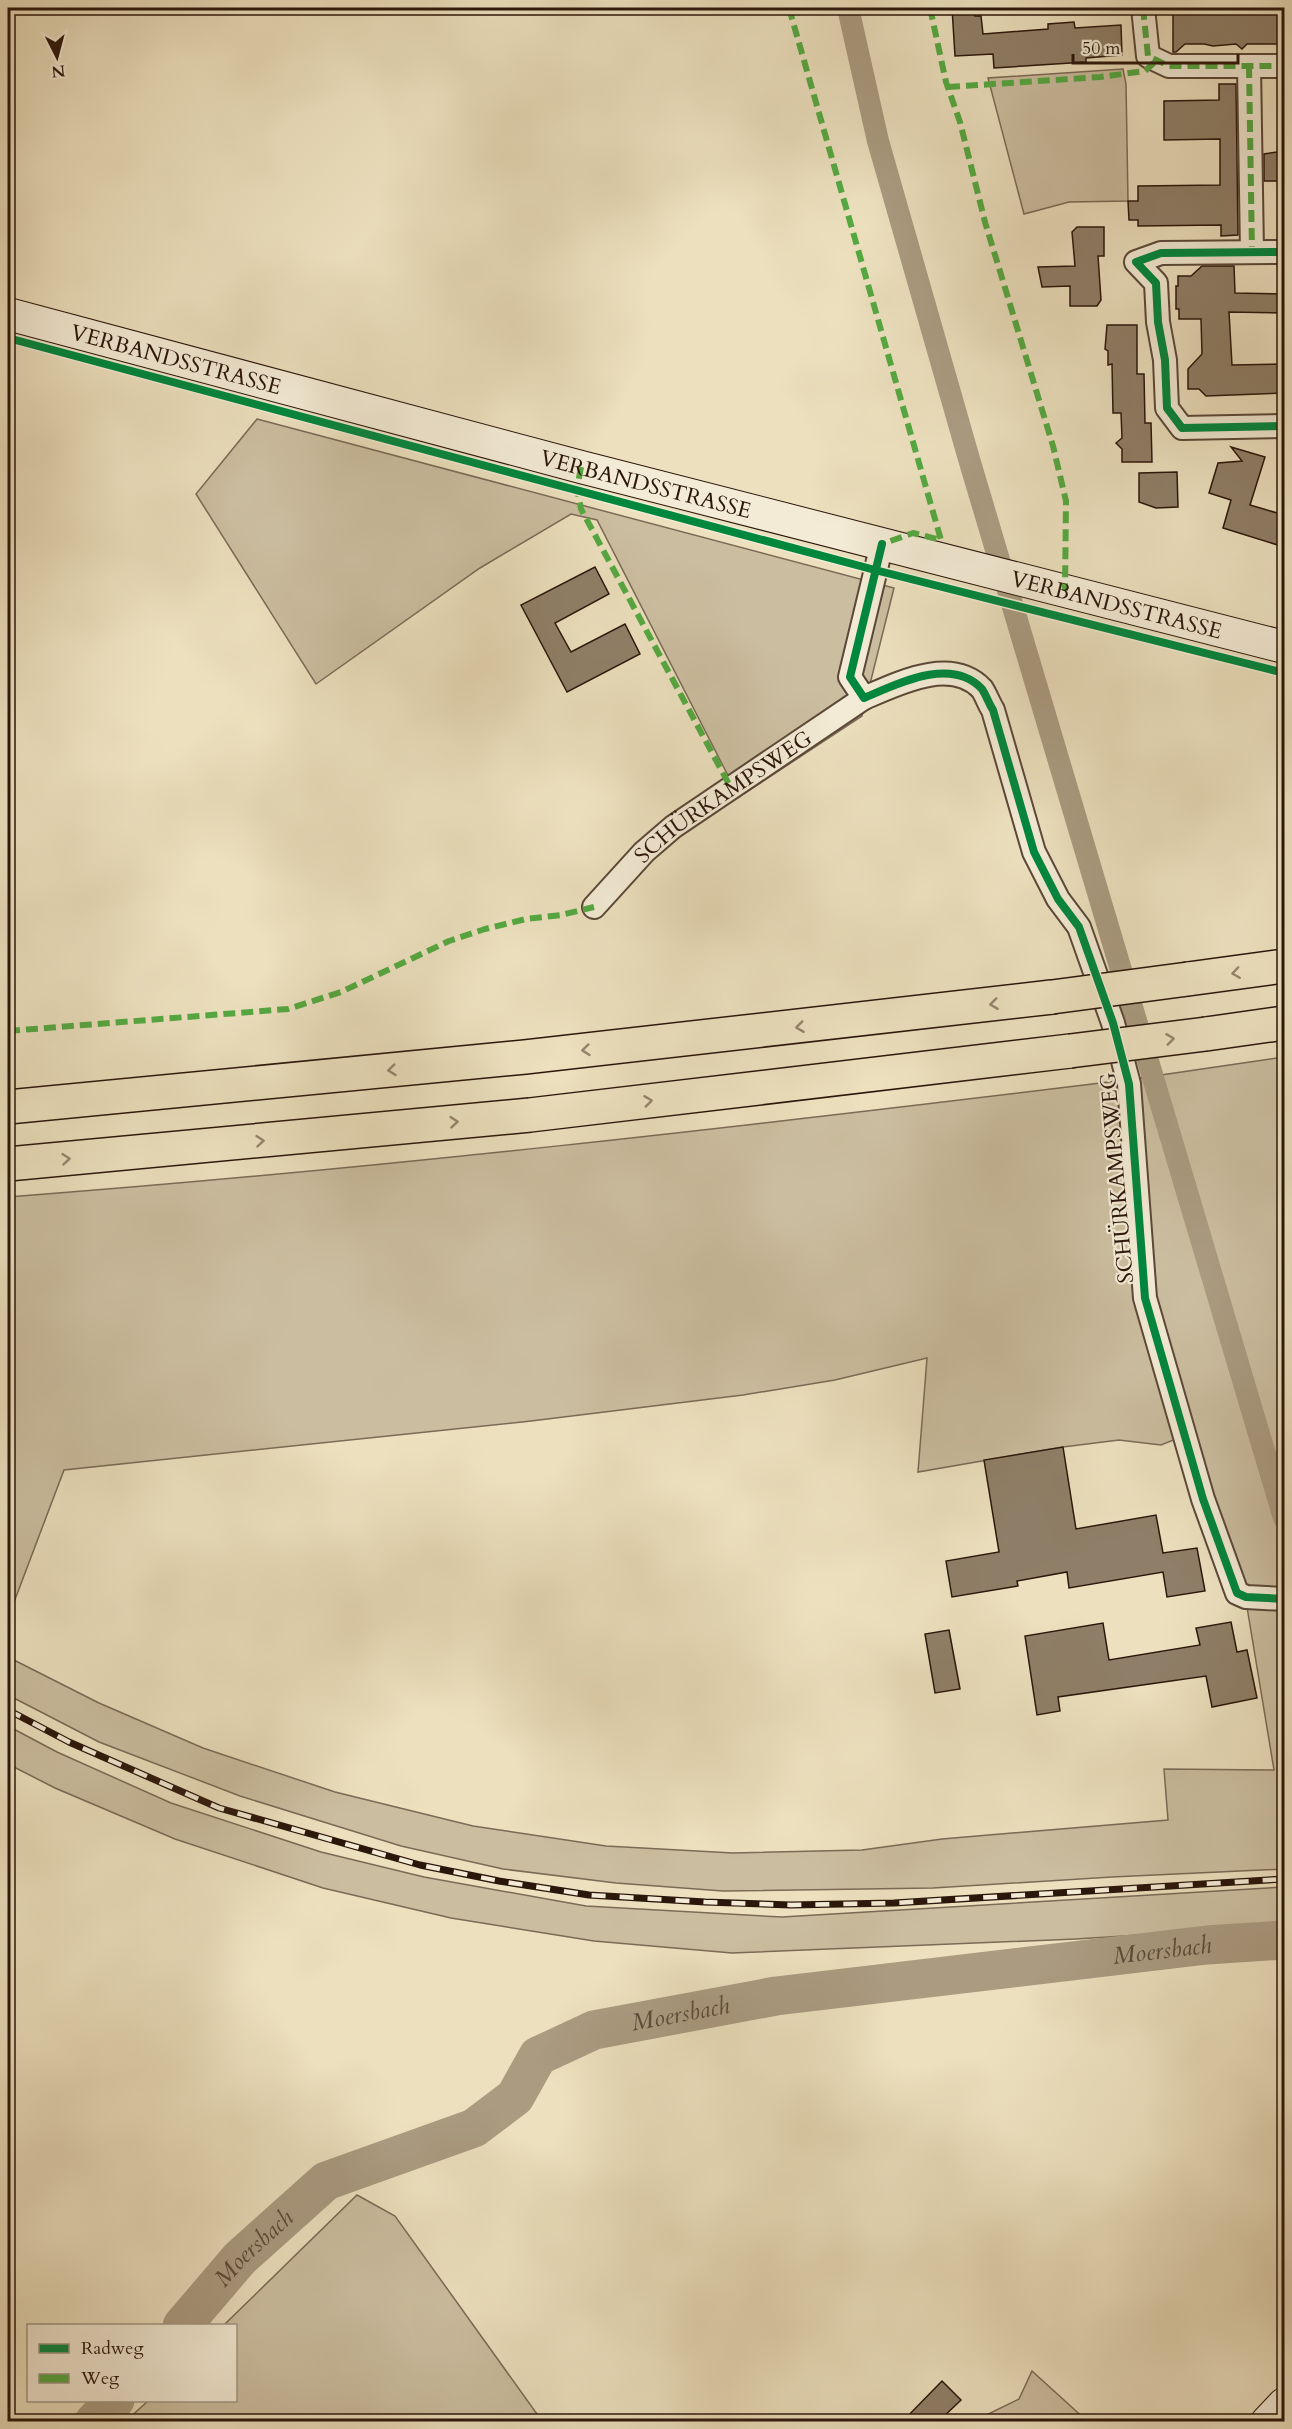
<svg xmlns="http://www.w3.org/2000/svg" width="1292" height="2429" viewBox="0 0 1292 2429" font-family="Cardo,serif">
	<rect width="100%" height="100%" fill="#ece0be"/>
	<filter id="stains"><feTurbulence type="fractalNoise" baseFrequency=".00333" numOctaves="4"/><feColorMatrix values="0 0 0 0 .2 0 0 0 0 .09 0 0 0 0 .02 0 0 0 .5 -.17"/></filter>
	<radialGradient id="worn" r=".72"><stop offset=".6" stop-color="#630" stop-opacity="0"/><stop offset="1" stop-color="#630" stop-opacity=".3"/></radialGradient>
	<g fill="#cbbea0" stroke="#7b6a56" stroke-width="1.5">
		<path d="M1123,69l3,15 2,117 -59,1 -45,12 -36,-136z"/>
		<path d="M257,419l637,169 -32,128 -123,81 -142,-277 -26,-6 -91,54 -164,116 -120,-190z"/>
		<path d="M1284,1057v224l-6,2 6,17v290l-38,-1 -38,-106 -56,-188 -18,-216z"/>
		<path d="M1117,1081l13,171 46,187 -15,6 -42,-5 -56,7 -145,25 9,-114 -92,22 -92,15 -212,26 -467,49 -56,148v-421c370,-28 740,-71 1109,-116z"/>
		<path d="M1247,1607l37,1v261l-172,8 -179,11 -210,3 -107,-8 -113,-14 -102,-23 -161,-50 -141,-54 -91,-47v-38l91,46 104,45 132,44 138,34 133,20 127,7 129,-3 80,-11 226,-19 -4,-51 110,1z"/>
		<path d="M8,1726l49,26 114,51 150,49 103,25 162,29 196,11 502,-30v39l-208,13 -344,14 -138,-12 -143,-23 -128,-30 -148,-49 -120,-51 -47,-24z"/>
		<path d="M357,2195l38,21 147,205h-416l22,-20 88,-1v-74l-12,-1z"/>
		<path d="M1032,2371l55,50h-113l45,-22z"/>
	</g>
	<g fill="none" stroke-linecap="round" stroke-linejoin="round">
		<path stroke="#aa9b81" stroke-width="22" d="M848,8l30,133 91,318 315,1059"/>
		<g stroke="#aa9b81" stroke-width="39">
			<path id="s1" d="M182,2326l58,-68 86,-77 148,-53 41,-31 23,-41 56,-26 182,-34 431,-51 77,-5"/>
			<path d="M94,2422l21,-22"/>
		</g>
	</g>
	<g fill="#8f7f68" stroke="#2b160b" stroke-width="1.5">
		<path d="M952,8h22l1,8h6l2,18 65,-5v-5l26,-2 1,6 46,-3 1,30 -36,3v4l-92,6 -1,-14 -38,2z"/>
		<path d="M1173,8h105v36h-31l-5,5 -6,-5 -23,2 -9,-2h-19l-9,8h-3z"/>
		<path d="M1219,84h17l2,151 -17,1v-11l-83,1v-6h-9l-1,-19h10v-15l82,-1v-46l-56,1v-39l55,-1z"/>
		<path d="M1284,151v30h-20v-27z"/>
		<path d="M1077,227h27v29h-6l3,44 -4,6h-27v-20l-28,1 -4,-20 37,-1 -3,-34z"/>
		<path d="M1202,266h32l1,27 49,1v19l-55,-1 3,53 52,-1v29l-78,3 -7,-7h-11v-20l14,-15 -1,-35h-22v-10h-3v-23h2v-10h13z"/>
		<path d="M1107,325h30v49h7l1,49h6l1,39h-30v-13l-6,-6 6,-5 -1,-25h-8l-1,-49 -4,1v-14l-3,-2z"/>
		<path d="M1231,447l34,10 -15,48 34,10v32l-61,-19 8,-28 -22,-7 9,-30 24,-2z"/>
		<path d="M1177,472l1,35 -22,1 -17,-6v-29z"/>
		<path d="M595,567l14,27 -54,29 16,29 54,-28 15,30 -73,38 -46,-87z"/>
		<path d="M1063,1447l13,82 80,-14 7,38 34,-5 8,43 -38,6 -4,-25 -94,16 -2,-16 -50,9 1,5 -66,11 -6,-36 53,-9 -15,-92z"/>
		<path d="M1231,1622l6,30 10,-2 10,48 -45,9 -6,-31 -148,21 2,14 -23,4 -12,-79 78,-13 6,37 91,-15 -4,-17z"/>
		<path d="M949,1630l11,59 -25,4 -10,-59z"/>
		<path d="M942,2381l19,19 -22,21h-36z"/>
	</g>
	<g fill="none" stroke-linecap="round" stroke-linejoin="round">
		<g stroke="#5b4838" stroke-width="26">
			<g id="minor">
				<path d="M1143,8l5,48 21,10h115"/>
				<path d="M1249,66l3,186"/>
				<path d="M1284,252l-123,1 -25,9 20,21 2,39 7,38 2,48 15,20 102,-2"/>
				<path d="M882,544l-32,133 14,21c33,-14 87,-42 118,-9 4,6 7,15 11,21l41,142 24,47 21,28 34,96 16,61 16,214 58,201 34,94 9,4 38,2"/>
				<path id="s2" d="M594,907l50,-55 29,-25 191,-129"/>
			</g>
		</g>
		<g stroke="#2b160b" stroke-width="34">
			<g id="secondary">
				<path id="s3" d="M8,314l573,153 703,180"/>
				<path d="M1267,2422l17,-18"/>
			</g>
		</g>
		<g stroke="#2b160b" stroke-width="36">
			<g id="motorway">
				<path d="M1188,979l96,-13"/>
				<path d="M1206,1034l78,-11"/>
				<path d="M8,1107l517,-50 527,-60"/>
				<path d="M8,1164l522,-49 540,-64"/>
			</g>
		</g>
		<use href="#minor" stroke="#f3ebd5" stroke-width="22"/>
		<use href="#secondary" stroke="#f3ebd5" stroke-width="32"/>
		<use href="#motorway" stroke="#ece0be" stroke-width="33"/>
		<g stroke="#2b160b" stroke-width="7">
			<path id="rail" d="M8,1710l61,32 150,66 201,57 79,16 90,14 116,7 86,3 103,-2 390,-24"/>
		</g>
		<use href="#rail" stroke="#f3ebd5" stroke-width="4.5" stroke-dasharray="14" stroke-linecap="butt"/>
		<g stroke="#2b160b" stroke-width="36" stroke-linecap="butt">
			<g id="motorway-bridge">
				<path d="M1052,997l136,-18"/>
				<path d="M1070,1051l136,-17"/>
			</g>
		</g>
		<use href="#motorway-bridge" stroke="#ece0be" stroke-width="33"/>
		<g stroke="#54a941" stroke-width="6" stroke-dasharray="12 6" stroke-linecap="butt">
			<path d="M789,8l152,532 -28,-7 -31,11"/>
			<path d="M930,8l16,74 14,40 25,100 68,224 13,55 -1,90"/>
			<path d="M1143,8l5,48 21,10h115"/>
			<path d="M1249,66l3,186"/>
			<path d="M948,87l152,-10 45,-6 12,-11"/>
			<path d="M581,467l-4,22 4,20 150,279"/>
			<path d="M8,1031l280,-22 53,-17 108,-51 36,-12 41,-10 35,-4 33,-8"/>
		</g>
		<g stroke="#f3ebd5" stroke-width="11">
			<g id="cycleway">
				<path d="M1284,252l-123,1 -25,9 20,21 2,39 7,38 2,48 15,20 102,-2"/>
				<path d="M8,338l867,232 409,103"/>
				<path d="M882,544l-32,133 14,21c33,-14 87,-42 118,-9 4,6 7,15 11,21l41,142 24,47 21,28 34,96 16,61 16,214 58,201 34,94 9,4 38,2"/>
			</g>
		</g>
		<use href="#cycleway" stroke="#00873e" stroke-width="8"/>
	</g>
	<defs><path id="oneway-chevron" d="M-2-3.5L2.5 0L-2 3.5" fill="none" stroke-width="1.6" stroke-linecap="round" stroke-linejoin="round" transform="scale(1.5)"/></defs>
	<g stroke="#95856d">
		<use href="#oneway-chevron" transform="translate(1236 973) rotate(172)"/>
		<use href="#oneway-chevron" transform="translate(994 1004) rotate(173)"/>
		<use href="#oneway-chevron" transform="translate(800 1027) rotate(173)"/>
		<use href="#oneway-chevron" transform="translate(1170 1039) rotate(-7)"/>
		<use href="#oneway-chevron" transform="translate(586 1050) rotate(174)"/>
		<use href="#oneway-chevron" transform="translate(392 1070) rotate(174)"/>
		<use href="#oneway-chevron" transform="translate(648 1101) rotate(-7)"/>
		<use href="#oneway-chevron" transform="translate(454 1122) rotate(-5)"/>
		<use href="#oneway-chevron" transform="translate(260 1141) rotate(-5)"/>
		<use href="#oneway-chevron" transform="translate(66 1159) rotate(-5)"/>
	</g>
	<g text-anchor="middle" stroke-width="4.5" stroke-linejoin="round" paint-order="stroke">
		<g font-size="22" fill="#2b160b" stroke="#f3ebd5">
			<text dy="8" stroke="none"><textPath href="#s3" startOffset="174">VERBANDSSTRASSE</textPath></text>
			<text dy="8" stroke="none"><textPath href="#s3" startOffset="660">VERBANDSSTRASSE</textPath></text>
			<text dy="8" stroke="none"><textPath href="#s3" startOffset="1146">VERBANDSSTRASSE</textPath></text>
			<text dy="8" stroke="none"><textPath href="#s2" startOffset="171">SCHÜRKAMPSWEG</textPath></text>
			<text transform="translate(1116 1178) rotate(-95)" y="8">SCHÜRKAMPSWEG</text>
		</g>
		<g font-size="24" font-style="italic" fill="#5e4b3a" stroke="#f3ebd5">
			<text dy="8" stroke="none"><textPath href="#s1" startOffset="1096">Moersbach</textPath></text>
			<text dy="8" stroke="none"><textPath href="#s1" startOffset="610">Moersbach</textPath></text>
			<text dy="8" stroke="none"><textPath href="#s1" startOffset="106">Moersbach</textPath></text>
		</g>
	</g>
	<rect width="1292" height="2429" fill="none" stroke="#ece0be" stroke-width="30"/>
	<rect x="9" y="9" width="1274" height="2411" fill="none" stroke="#2b160b" stroke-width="3"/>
	<rect x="15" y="15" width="1262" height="2399" fill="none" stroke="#2b160b" stroke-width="1.5"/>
	<rect x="27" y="2324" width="210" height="78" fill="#f3ebd5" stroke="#a39684" stroke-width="1.5"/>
	<rect x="39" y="2344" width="30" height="9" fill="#00873e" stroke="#a39684" stroke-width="1.5"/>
	<text x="81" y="2354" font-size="18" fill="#2b160b">Radweg</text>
	<rect x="39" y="2374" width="30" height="9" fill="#54a941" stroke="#a39684" stroke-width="1.5"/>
	<text x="81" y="2384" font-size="18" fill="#2b160b">Weg</text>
	<g transform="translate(57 57) rotate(174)" stroke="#f3ebd5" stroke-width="4.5" paint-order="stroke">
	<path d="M0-4.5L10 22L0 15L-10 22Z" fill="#2b160b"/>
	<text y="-9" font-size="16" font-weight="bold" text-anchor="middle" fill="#2b160b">N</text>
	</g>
	<path d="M1073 54v9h165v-9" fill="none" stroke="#2b160b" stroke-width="3"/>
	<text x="1082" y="54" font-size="18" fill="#2b160b" stroke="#f3ebd5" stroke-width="4.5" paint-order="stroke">50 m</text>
	<rect width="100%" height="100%" filter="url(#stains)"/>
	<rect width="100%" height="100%" fill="url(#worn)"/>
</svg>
